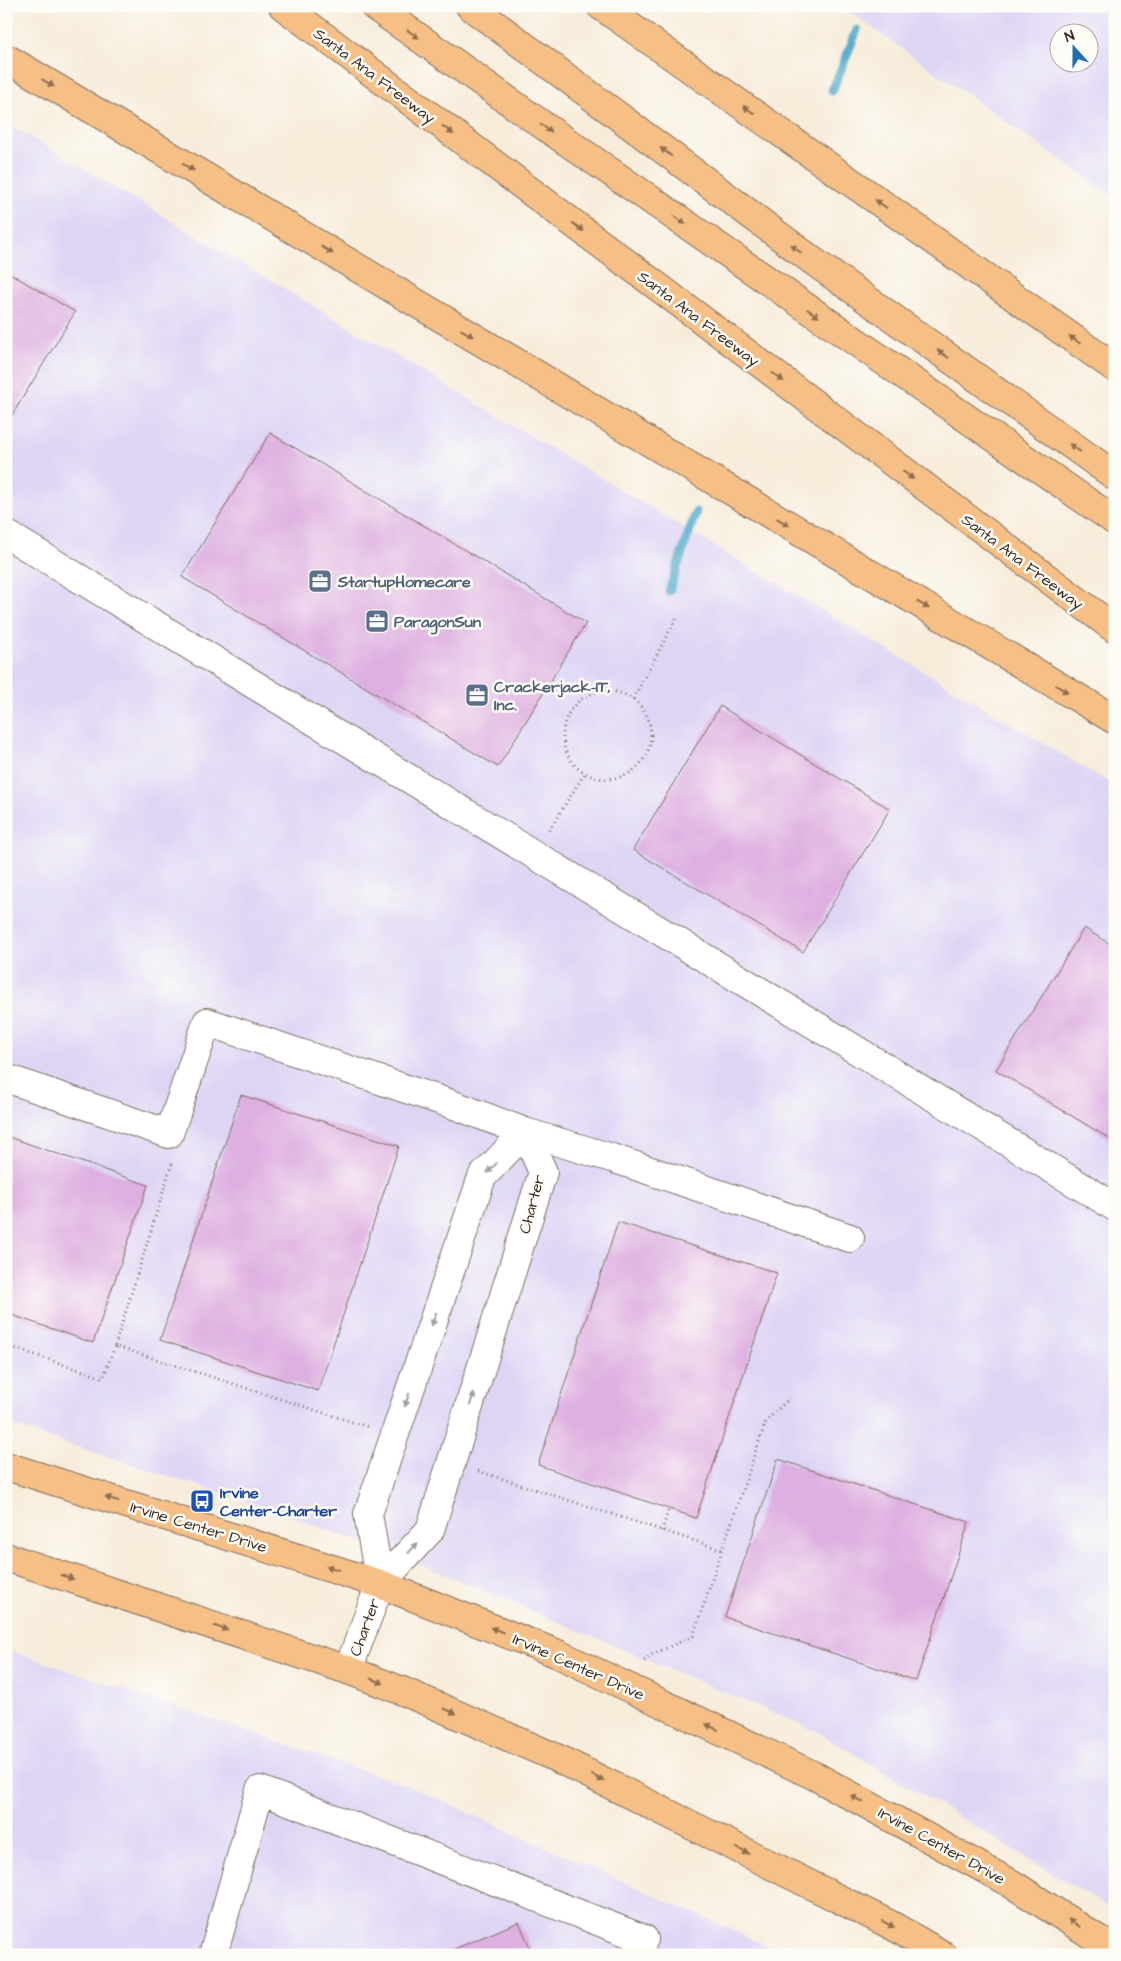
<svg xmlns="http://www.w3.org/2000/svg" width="1121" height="1961" viewBox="0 0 1121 1961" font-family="'Architects Daughter',sans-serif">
	<rect width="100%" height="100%" fill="#fdfcf7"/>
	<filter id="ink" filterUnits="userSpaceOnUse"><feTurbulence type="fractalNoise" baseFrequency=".02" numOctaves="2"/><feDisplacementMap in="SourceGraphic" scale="10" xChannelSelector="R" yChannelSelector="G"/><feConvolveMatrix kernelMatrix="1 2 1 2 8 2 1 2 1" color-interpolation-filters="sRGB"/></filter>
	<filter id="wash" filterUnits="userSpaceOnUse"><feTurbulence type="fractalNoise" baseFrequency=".0096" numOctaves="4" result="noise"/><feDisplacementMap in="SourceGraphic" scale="20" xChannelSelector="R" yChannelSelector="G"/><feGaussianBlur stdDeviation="1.12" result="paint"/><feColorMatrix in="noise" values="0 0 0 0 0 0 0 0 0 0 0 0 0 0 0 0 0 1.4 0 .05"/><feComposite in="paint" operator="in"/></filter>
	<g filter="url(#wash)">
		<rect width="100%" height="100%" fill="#f7ecda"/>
		<g fill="#ded5f5" fill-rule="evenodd">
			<path d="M841,6h274v192zM1058,32h30v30h-30z"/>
			<path d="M6,122l1109,664v1125l-299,-180 -357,-151 -173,-66 -280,-90z"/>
			<path d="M6,1649l405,138 377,168h-782z"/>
		</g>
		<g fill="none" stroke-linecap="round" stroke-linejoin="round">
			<g stroke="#4aa7c8" stroke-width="9">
				<path d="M832,91l25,-61"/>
				<path d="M669,591l27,-79"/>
			</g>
		</g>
		<g id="blocks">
			<g fill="#deb0e1">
				<path d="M6,271l69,41 -69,113z"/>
				<path d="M270,433l316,190 -88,144 -316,-190z"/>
				<path d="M720,706l170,103 -87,143 -170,-102z"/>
				<path d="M1084,928l31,19v195l-119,-72z"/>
				<path d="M241,1095l158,51 -81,245 -158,-51z"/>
				<path d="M6,1136l142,49 -55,158 -87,-30z"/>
				<path d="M618,1222l159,51 -81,245 -158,-53z"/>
				<path d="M778,1459l191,63 -53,159 -191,-64z"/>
				<path d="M519,1922l14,33h-93z"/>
			</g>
		</g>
	</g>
	<g filter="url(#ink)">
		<use href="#blocks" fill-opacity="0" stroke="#7d6e60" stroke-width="1"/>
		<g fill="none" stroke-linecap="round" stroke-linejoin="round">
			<g stroke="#7d6e60" stroke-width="30">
				<g id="minor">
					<path d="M6,534l1109,673"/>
					<path d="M6,1078l163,56 38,-112 247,83 71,27 87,26 238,80"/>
					<path d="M348,1670l32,-86 50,-54 113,-358 -18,-40 -43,45 -114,337 12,70"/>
					<path d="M213,1955l47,-165 384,149 -7,16"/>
				</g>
			</g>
			<g stroke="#7d6e60" stroke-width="30">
				<g id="major">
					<path d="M6,1466l374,118 178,70 257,122 197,108 103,66"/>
					<path d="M6,1557l342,113 57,22 154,67 334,167 50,29"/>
				</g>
			</g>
			<g stroke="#7d6e60" stroke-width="30">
				<g id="highway">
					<path d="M283,6l832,623"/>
					<path d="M374,6l173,122 568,393"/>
					<path d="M470,6l347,258 298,212"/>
					<path d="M601,6l514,362"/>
					<path d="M6,58l1109,662"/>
				</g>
			</g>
			<g stroke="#7d6e60" stroke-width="3" stroke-dasharray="1 4" stroke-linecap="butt">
				<circle cx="607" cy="735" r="44"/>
				<path d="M633,699l44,-82"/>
				<path d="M549,830l36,-57"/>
				<path d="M6,1345l97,33 12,-32 253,81"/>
				<path d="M115,1346l57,-183"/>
				<path d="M478,1471l245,79"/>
				<path d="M662,1531l7,-23"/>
				<path d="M644,1661l7,-6 42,-19 73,-215 27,-26"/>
			</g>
			<use href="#minor" stroke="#fff" stroke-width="28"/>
			<use href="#major" stroke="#f5bf86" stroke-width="28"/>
			<use href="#highway" stroke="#f5bf86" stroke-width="28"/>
		</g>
		<defs><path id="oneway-solid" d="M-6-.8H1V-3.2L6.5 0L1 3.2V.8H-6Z" transform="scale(1.25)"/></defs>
		<g fill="#8f6d4d">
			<use href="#oneway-solid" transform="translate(413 34) rotate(35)"/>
			<use href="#oneway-solid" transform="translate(48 83) rotate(31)"/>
			<use href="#oneway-solid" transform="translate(749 110) rotate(-145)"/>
			<use href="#oneway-solid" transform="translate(546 128) rotate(35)"/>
			<use href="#oneway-solid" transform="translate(448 130) rotate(37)"/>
			<use href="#oneway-solid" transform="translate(666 152) rotate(-143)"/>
			<use href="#oneway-solid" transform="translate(188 167) rotate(31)"/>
			<use href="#oneway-solid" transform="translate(881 204) rotate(-145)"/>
			<use href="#oneway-solid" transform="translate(680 220) rotate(35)"/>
			<use href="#oneway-solid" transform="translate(578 227) rotate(37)"/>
			<use href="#oneway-solid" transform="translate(796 249) rotate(-143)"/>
			<use href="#oneway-solid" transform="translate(327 250) rotate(31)"/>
			<use href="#oneway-solid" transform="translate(813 313) rotate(35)"/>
			<use href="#oneway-solid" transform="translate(467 333) rotate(31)"/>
			<use href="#oneway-solid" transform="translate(1075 340) rotate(-145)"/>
			<use href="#oneway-solid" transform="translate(943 354) rotate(-145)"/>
			<use href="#oneway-solid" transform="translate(778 377) rotate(37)"/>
			<use href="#oneway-solid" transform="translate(1075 448) rotate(-145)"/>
			<use href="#oneway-solid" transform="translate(908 475) rotate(37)"/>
			<use href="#oneway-solid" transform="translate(783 522) rotate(31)"/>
			<use href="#oneway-solid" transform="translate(923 605) rotate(31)"/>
			<use href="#oneway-solid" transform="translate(1062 689) rotate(31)"/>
			<use href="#oneway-solid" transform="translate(112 1499) rotate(-163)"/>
			<use href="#oneway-solid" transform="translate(333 1568) rotate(-162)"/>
			<use href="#oneway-solid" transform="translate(67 1577) rotate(18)"/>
			<use href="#oneway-solid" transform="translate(221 1628) rotate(18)"/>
			<use href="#oneway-solid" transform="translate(497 1630) rotate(-158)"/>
			<use href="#oneway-solid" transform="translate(377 1681) rotate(20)"/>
			<use href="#oneway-solid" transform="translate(450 1711) rotate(23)"/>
			<use href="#oneway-solid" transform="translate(712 1727) rotate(-155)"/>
			<use href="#oneway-solid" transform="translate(598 1778) rotate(27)"/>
			<use href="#oneway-solid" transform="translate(857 1799) rotate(-151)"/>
			<use href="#oneway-solid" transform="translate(743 1851) rotate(26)"/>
			<use href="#oneway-solid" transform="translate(1074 1923) rotate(-147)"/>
			<use href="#oneway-solid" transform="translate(888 1924) rotate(27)"/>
		</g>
		<g fill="#a79f9a">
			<use href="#oneway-solid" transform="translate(492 1168) rotate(134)"/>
			<use href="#oneway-solid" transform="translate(434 1319) rotate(109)"/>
			<use href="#oneway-solid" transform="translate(472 1399) rotate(-72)"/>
			<use href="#oneway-solid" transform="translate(407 1400) rotate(109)"/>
			<use href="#oneway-solid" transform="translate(413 1548) rotate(-47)"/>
		</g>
	</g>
	<defs>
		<g id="office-square" transform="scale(1.25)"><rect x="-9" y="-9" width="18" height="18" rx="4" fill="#5c6f8a" stroke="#fdfcf7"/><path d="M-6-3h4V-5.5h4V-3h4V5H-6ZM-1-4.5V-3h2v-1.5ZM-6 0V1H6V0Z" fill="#fff"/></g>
		<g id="bus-square" transform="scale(1.25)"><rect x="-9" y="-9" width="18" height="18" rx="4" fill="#1a4fb4" stroke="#fdfcf7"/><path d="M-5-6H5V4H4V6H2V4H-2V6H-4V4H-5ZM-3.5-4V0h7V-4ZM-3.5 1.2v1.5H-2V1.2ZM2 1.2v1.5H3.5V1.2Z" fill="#fff"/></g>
	</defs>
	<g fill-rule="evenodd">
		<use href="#office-square" x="320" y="581"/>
		<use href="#office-square" x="377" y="621"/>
		<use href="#office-square" x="477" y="695"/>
		<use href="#bus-square" x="202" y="1501"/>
	</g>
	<g text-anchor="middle" stroke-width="5" stroke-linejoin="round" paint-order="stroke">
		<g font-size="16" fill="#3b2a1e" stroke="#fdfcf7">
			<text transform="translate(375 75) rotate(37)" y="6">Santa Ana Freeway</text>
			<text transform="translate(699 318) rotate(37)" y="6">Santa Ana Freeway</text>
			<text transform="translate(1023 561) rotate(37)" y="6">Santa Ana Freeway</text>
			<text transform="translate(531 1204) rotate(-75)" y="6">Charter</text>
			<text transform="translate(199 1526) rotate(17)" y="6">Irvine Center Drive</text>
			<text transform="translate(364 1627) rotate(-70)" y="6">Charter</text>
			<text transform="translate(579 1666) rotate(24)" y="6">Irvine Center Drive</text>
			<text transform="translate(942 1845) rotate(29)" y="6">Irvine Center Drive</text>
		</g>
		<g font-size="16" font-weight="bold" fill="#4e5e75" stroke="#fdfcf7" text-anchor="start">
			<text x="338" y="587">StartupHomecare</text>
			<text x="394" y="627">ParagonSun</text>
			<text x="494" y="692">Crackerjack-IT,<tspan x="494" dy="18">Inc.</tspan></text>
		</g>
		<g font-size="16" font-weight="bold" fill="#164399" stroke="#fdfcf7" text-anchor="start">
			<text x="220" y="1498">Irvine<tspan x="220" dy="18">Center-Charter</tspan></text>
		</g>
	</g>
	<rect width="1121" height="1961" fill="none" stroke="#fdfcf7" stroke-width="25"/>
	<g transform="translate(1074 48) rotate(339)"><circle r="24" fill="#fdfcf7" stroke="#afa8a0"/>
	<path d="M0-4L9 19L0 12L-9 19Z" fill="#1f6fb2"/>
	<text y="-8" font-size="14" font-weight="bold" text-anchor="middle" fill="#3b2a1e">N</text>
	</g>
</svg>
